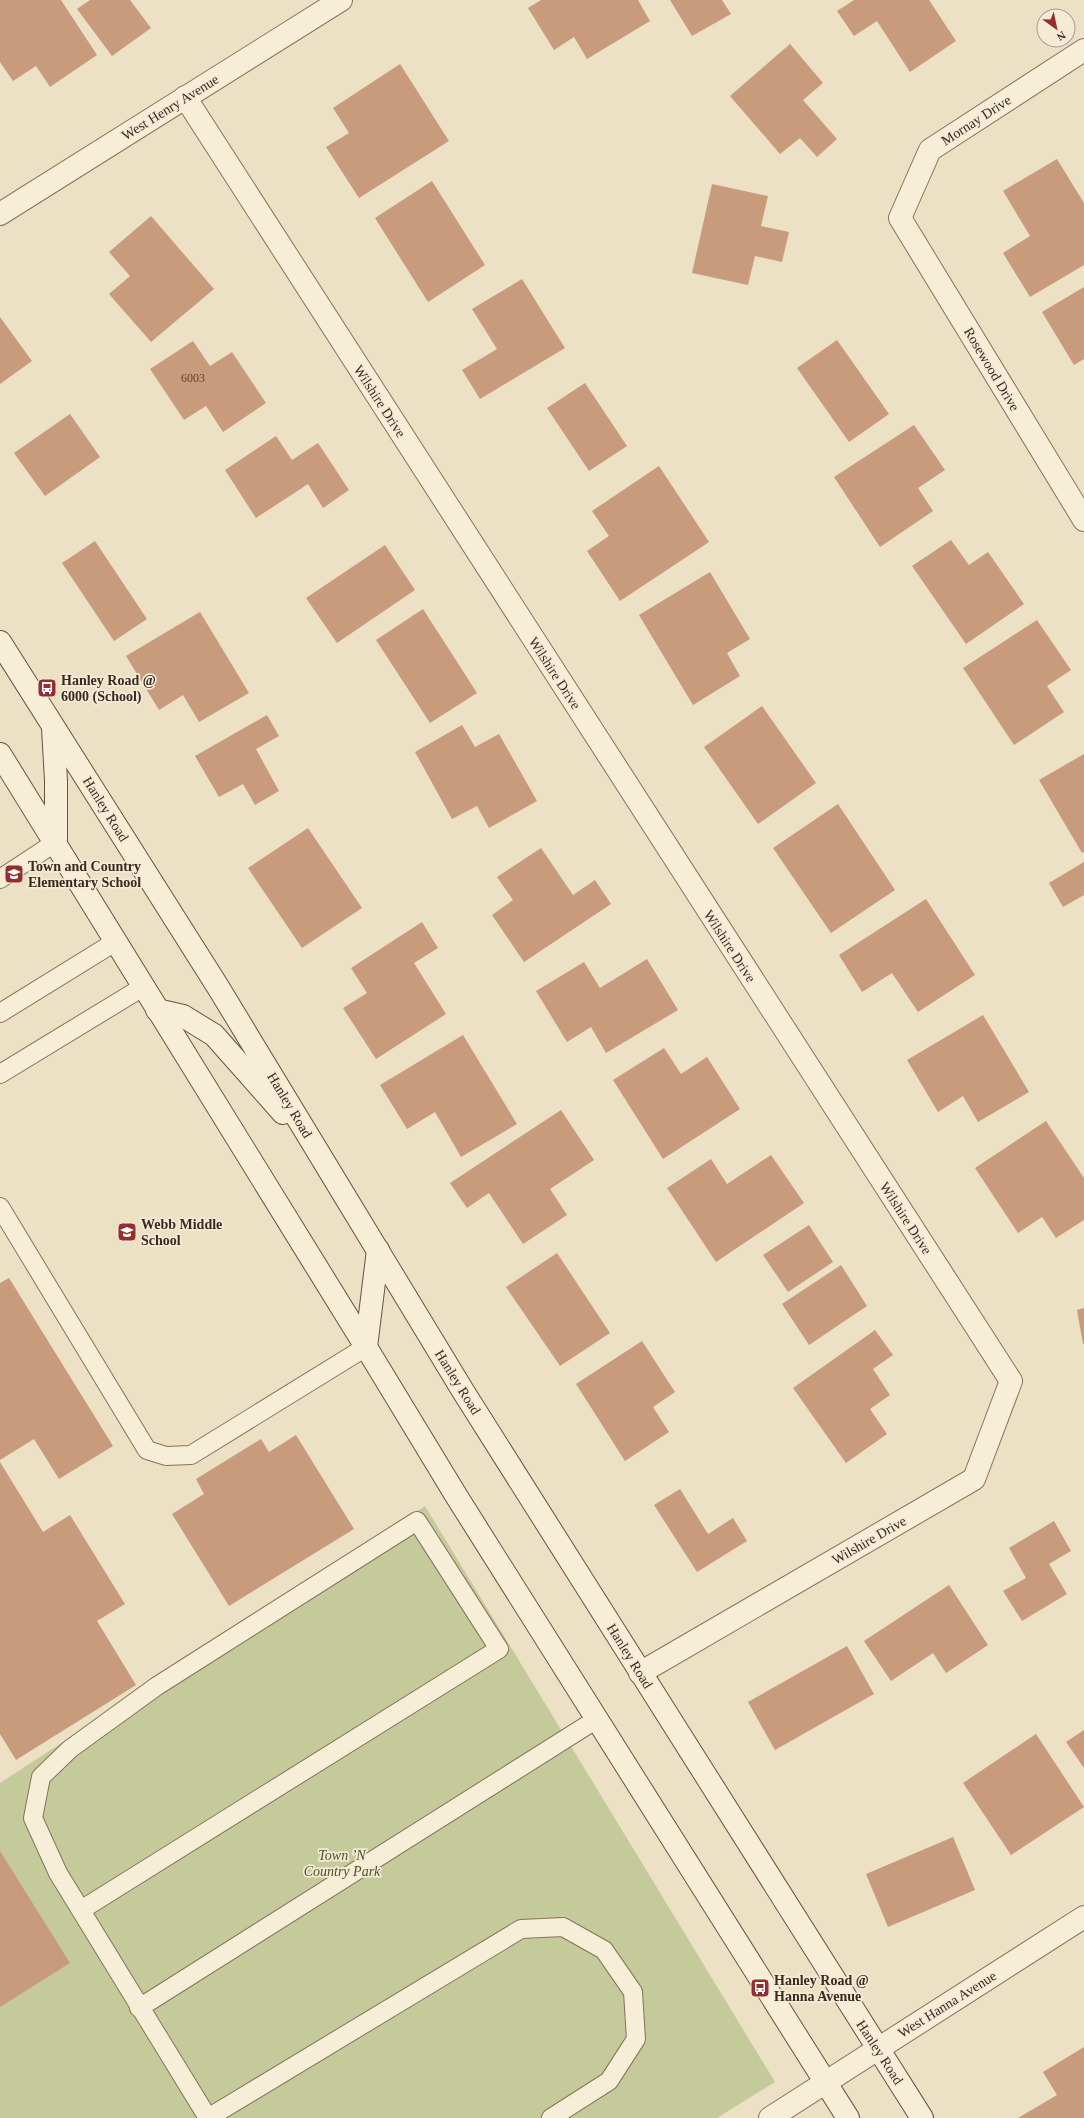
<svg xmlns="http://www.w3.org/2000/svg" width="1084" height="2118" viewBox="0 0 1084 2118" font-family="Georgia,serif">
	<rect width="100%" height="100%" fill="#ece0c5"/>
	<path fill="#c5ca9a" d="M425,1506l350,576 -58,36h-717v-335z"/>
	<g fill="#c99b7d">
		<path d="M0,0h61l36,55 -47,32 -14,-21 -23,15 -13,-19z"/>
		<path d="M90,0h40l21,28 -39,28 -35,-47z"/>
		<path d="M541,0h97l12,21 -63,38 -13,-22 -20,13 -26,-42z"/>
		<path d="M670,0h52l9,14 -39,22z"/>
		<path d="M854,0h75l27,41 -46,31 -33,-51 -23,15 -17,-25z"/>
		<path d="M790,44l33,39 -20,17 34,39 -20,18 -17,-19 -20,16 -50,-58z"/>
		<path d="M400,64l49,77 -90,57 -33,-51 23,-14 -16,-25z"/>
		<path d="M1057,159l27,44v62l-54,32 -27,-44 27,-17 -27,-45z"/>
		<path d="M432,181l53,84 -57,37 -53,-84z"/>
		<path d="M712,184l56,12 -7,30 28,6 -7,30 -27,-6 -7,29 -56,-12z"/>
		<path d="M151,216l63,73 -63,53 -42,-48 21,-18 -21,-24z"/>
		<path d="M522,279l43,69 -85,51 -18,-29 35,-21 -25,-40z"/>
		<path d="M1084,287v72l-10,6 -32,-53z"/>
		<path d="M0,317l32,44 -32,23z"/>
		<path d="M837,340l52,74 -40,28 -52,-74z"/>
		<path d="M193,341l17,25 22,-14 34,51 -43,29 -17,-26 -22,14 -34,-51z"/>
		<path d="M585,383l42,63 -38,25 -42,-63z"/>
		<path d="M70,414l30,43 -55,39 -31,-43z"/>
		<path d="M914,425l31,45 -27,18 15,23 -53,36 -46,-70z"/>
		<path d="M276,436l16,24 26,-17 31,47 -26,18 -15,-24 -52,34 -31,-48z"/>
		<path d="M659,466l50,76 -89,59 -33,-50 22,-15 -17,-25z"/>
		<path d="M951,540l18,25 19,-13 36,52 -58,40 -54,-78z"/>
		<path d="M95,541l52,78 -33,22 -52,-78z"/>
		<path d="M385,545l30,45 -78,53 -31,-45z"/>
		<path d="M710,572l40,67 -23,14 13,23 -47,29 -54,-90z"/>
		<path d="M423,609l54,84 -47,30 -54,-83z"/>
		<path d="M200,612l49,81 -50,29 -16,-27 -24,15 -33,-54z"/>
		<path d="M1037,620l34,50 -24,16 17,26 -50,33 -51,-77z"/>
		<path d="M762,706l54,77 -58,41 -54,-77z"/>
		<path d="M267,715l12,21 -23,13 23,42 -24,14 -12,-21 -24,13 -24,-41z"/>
		<path d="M462,725l13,22 24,-13 38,67 -48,27 -12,-22 -25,13 -37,-67z"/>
		<path d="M1084,754v98l-2,1 -43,-73z"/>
		<path d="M838,804l57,86 -64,43 -58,-85z"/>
		<path d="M308,828l54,80 -60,40 -54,-80z"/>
		<path d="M541,848l32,47 22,-15 16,24 -87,58 -32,-47 21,-15 -16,-23z"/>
		<path d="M1084,862v33l-21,12 -14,-24z"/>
		<path d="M926,899l49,76 -57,37 -26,-39 -30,19 -23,-37z"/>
		<path d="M422,922l16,26 -24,15 32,51 -70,45 -33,-51 24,-15 -16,-25z"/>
		<path d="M647,959l31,51 -72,43 -15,-26 -24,15 -31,-51 48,-29 16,26z"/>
		<path d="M983,1015l46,77 -51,30 -15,-26 -25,16 -31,-52z"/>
		<path d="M463,1035l54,89 -56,33 -26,-45 -28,17 -27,-44z"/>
		<path d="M664,1048l17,26 26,-17 33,52 -77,50 -50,-79z"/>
		<path d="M561,1110l33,50 -44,29 17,26 -44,29 -34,-51 -22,15 -17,-25z"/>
		<path d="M1046,1121l38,57v42l-28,18 -14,-21 -24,16 -43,-65z"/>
		<path d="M771,1155l33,48 -88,59 -49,-74 44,-29 16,25z"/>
		<path d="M809,1225l24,37 -45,30 -25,-37z"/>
		<path d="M557,1253l53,80 -50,33 -54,-79z"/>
		<path d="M841,1265l26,41 -58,39 -27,-41z"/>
		<path d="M9,1278l104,168 -54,33 -25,-40 -34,21v-177z"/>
		<path d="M1084,1308v36h-1l-6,-34z"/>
		<path d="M875,1330l18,25 -20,14 17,26 -20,14 17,25 -41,29 -53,-75z"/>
		<path d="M642,1341l33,51 -22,15 16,25 -44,29 -49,-77z"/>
		<path d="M296,1435l58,94 -125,77 -57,-92 32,-20 -8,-15 65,-40 8,13z"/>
		<path d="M0,1462l43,70 27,-17 55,89 -28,17 39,64 -120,75 -16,-26z"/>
		<path d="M680,1489l28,45 25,-16 14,23 -50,31 -43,-67z"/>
		<path d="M1054,1521l17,30 -22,13 18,30 -45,27 -19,-30 23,-13 -17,-30z"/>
		<path d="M949,1585l39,60 -42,28 -13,-20 -42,28 -27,-40z"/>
		<path d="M847,1646l27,48 -99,56 -27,-48z"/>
		<path d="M1084,1730v38l-18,-26z"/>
		<path d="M1036,1734l48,73 -73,48 -48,-72z"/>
		<path d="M953,1837l22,53 -87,37 -22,-53z"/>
		<path d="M0,1851l70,112 -70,44z"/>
		<path d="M1084,2047v71h-66l39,-23 -14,-23z"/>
	</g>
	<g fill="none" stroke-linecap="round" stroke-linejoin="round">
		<g stroke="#87725c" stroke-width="20">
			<g id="service">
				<path d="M0,879l56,-37"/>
				<path d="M0,1013l115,-71"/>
				<path d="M0,1074l143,-87"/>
				<path d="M0,1207l147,243 19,6 25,-1 175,-108"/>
				<path d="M81,1910l418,-261 -82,-128 -260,165 -87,63 -29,28 -8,41 25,55 150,245"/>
				<path d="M139,2008l458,-289"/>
				<path d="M208,2118l313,-189 42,-2 41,23 29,42 3,47 -27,42 -58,37"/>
			</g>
		</g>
		<g stroke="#87725c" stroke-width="24">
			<g id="minor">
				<path d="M1084,50l-154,100 -30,68 184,302"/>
				<path d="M185,97l826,1284 -37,98 -334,194"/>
				<path d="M0,214l341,-214"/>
				<path d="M770,2118l314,-201"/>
			</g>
		</g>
		<g stroke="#68533f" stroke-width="24">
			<g id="secondary">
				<path d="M0,642l218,345 245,404 459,727"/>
				<path d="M53,728l3,53v61"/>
				<path d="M0,754l366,593 91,150 391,621"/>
				<path d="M157,1010l26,6 31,19 69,78"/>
				<path d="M366,1347l12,-97"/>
			</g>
		</g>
		<use href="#service" stroke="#f7eed8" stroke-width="18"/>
		<use href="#minor" stroke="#f7eed8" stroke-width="22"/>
		<use href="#secondary" stroke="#f7eed8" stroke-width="22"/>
	</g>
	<defs>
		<g id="bus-square" transform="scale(1)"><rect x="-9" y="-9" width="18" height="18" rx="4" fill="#932f31" stroke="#f4ead5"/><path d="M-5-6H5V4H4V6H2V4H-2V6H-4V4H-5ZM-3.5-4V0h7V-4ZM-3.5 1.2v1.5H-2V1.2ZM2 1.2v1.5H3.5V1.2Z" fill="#fff"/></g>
		<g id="school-square" transform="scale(1)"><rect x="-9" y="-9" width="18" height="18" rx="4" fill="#932f31" stroke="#f4ead5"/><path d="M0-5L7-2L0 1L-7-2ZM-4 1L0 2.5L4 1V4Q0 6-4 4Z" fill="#fff"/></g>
	</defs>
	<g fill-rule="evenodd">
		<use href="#bus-square" x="47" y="688"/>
		<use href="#school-square" x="14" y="874"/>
		<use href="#school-square" x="127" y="1232"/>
		<use href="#bus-square" x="760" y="1988"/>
	</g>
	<g text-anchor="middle" stroke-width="3.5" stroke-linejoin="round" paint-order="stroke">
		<g font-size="12" fill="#5c4736">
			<text x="193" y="382">6003</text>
		</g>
		<g font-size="14" fill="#372b1f" stroke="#f4ead5">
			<text transform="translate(170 107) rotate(-32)" y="5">West Henry Avenue</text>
			<text transform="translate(976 120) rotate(-33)" y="5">Mornay Drive</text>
			<text transform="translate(992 369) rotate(59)" y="5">Rosewood Drive</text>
			<text transform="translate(380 401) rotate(57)" y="5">Wilshire Drive</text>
			<text transform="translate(555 673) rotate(57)" y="5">Wilshire Drive</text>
			<text transform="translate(106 809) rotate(58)" y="5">Hanley Road</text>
			<text transform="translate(730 946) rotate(57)" y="5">Wilshire Drive</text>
			<text transform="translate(290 1105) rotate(59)" y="5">Hanley Road</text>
			<text transform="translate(906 1218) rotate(57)" y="5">Wilshire Drive</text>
			<text transform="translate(458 1382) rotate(58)" y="5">Hanley Road</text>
			<text transform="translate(869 1540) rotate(-30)" y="5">Wilshire Drive</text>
			<text transform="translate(630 1656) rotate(58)" y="5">Hanley Road</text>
			<text transform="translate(947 2004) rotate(-32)" y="5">West Hanna Avenue</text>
			<text transform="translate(880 2052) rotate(57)" y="5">Hanley Road</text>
		</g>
		<g font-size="14" font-weight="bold" fill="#372b1f" stroke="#f4ead5" text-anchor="start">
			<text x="61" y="685">Hanley Road @<tspan x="61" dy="16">6000 (School)</tspan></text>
			<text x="28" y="871">Town and Country<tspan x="28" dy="16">Elementary School</tspan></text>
			<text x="141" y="1229">Webb Middle<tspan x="141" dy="16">School</tspan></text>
			<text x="774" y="1985">Hanley Road @<tspan x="774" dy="16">Hanna Avenue</tspan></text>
		</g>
		<g font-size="14" font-style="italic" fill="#485327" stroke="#f4ead5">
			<text x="342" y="1860">Town ’N<tspan x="342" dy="16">Country Park</tspan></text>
		</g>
	</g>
	<g transform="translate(1056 28) rotate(147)"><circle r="19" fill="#f4ead5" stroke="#a89e8c"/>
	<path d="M0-3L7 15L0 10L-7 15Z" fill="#932f31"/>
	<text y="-6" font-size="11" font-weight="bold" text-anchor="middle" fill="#372b1f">N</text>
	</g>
</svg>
